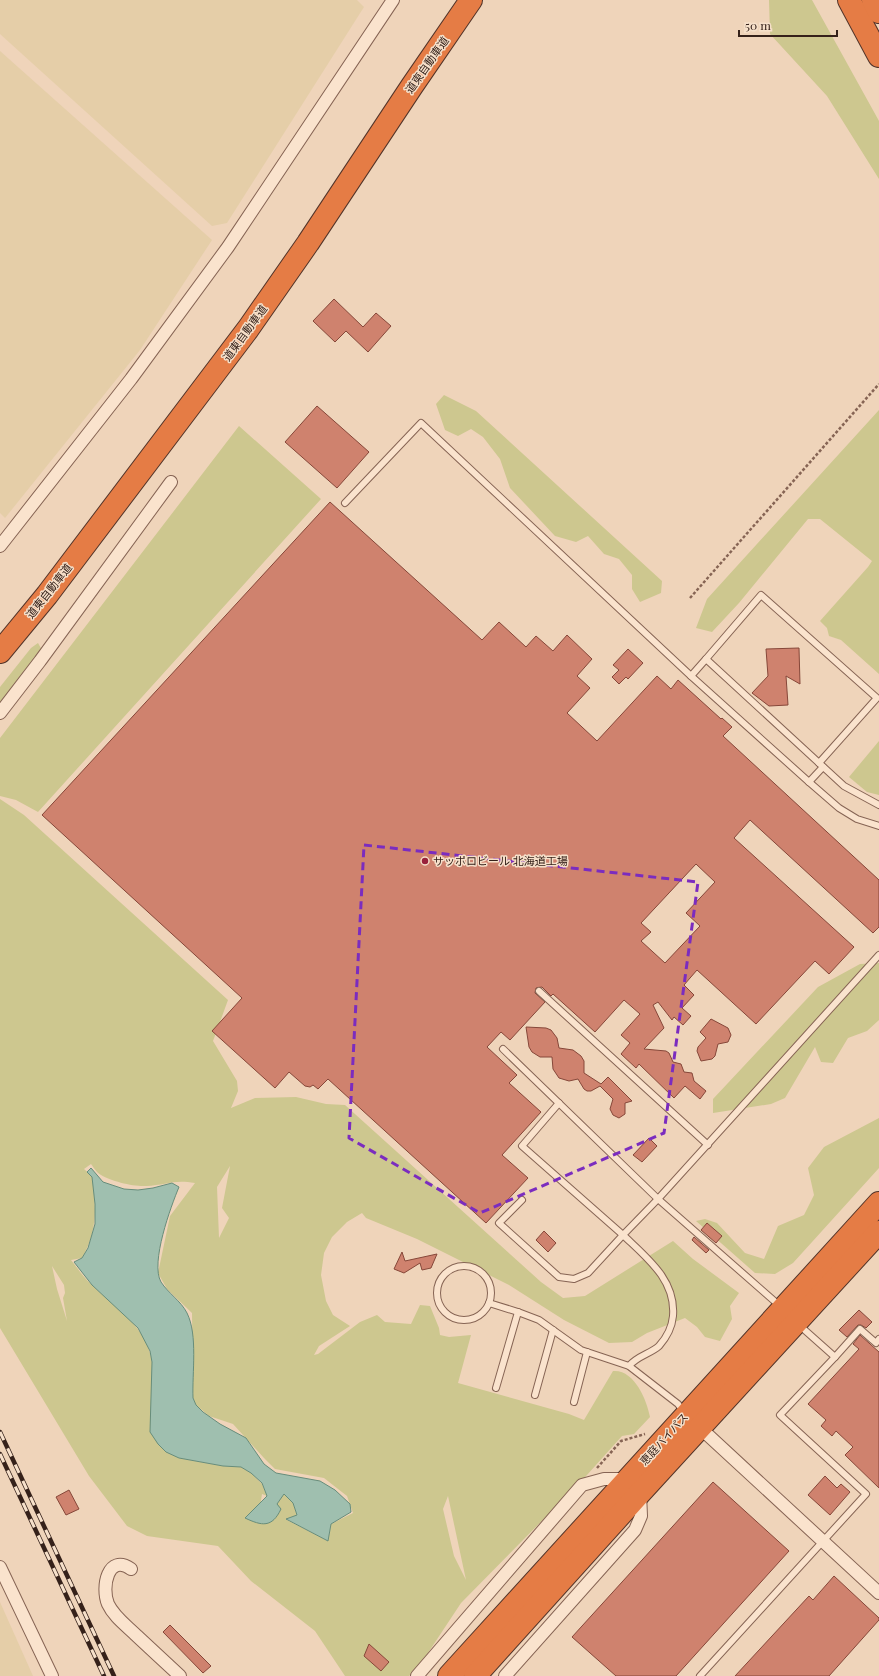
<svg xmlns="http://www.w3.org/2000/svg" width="879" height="1676" viewBox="0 0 879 1676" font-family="'Playfair Display','Noto Sans JP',serif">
	<rect width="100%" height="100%" fill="#efd4ba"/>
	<g fill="#e5cea8">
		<path d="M0,0h357l7,7 -137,216 -15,3 -212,-192z"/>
		<path d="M0,51l212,189 -72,110 -135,168 -5,-5z"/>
		<path d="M0,1602l33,74h-33z"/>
	</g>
	<g fill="#cdc78f" fill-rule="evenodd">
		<path d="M769,0h43l67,121v58l-52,-83 -57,-62z"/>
		<path d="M444,395l32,16 186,170 -1,12 -21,9 -8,-13v-14l-13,-16 -15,-5 -16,-18 -12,6 -21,-6 -45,-48 -10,-29 -17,-22 -12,-8 -13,7 -13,-6 -9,-26z"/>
		<path d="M879,410v264l-38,-34 -12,-4 -2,-8 -7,-7 48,-54 4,-6 -52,-42h-12l-69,84 -27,29 -16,-4 11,-29z"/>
		<path d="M239,426l82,73 -283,313 -22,-12 -16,-4v-58z"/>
		<path d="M38,643l4,7 -42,59v-22l31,-39z"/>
		<path d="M879,741v54l-12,-3 -18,-15z"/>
		<path d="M0,799l24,16 204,185 -15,41 24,40 1,10 -7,17 24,-10 41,-1 30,7 19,1 196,177 22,16 22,-2 88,-55 20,18 46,34 -9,13 2,13 -12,22 -15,-4 -8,-10 -12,-9 -38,15 -15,9 -23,1 -45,-23 -55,-35 -92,-46 -51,-21 -4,-5 -15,9 -15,15 -8,16 -3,22 5,26 7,14 17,11 -31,20 -5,9 4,-1 42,-32 17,-7 8,7 26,2 9,-19 10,1 9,22 1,7 9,2 22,-2 -13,48 111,31 15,6 29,-49c21,-2 34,29 37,46l-16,17 -12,2 -35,39 -126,128 -41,62 -11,11h-64l-30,-45 -64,-50 -33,-35 -71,-10 -20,-10 -38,-50 -89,-148zM91,1164c3,4 6,9 10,11 9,6 34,12 45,11 20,-1 28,-7 49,-3l-25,33 -12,57 9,16 25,24 1,85 3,7 13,11 24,8 31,34 11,11 49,9 23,18 6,17 -22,11 -3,17 -41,-21 10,-4 -4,-13 -9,-10 -7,11 -18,9 3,-19 5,2 -5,-12 -11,-11 -10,-6 -18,-1 -44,-8 -27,-96c-5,-35 -35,-53 -59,-76 -9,-8 -15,-17 -22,-26l11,-2c16,-28 14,-51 10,-82l-8,-7zM230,1166l-8,42 7,10 -10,20 -2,-51zM52,1266l12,19 1,8 -2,5 4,23 -10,-32zM448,1496l18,84 -12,-24 -11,-47z"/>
		<path d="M879,963v57l-12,11 -19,7 -15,25 -12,-1 -6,-15 -30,51 -14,6 -58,9v-14l105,-112 42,-23z"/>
		<path d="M879,1118v50l-86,95 -18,11 -20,-1 -59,-52 9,-2 12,4 28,30 19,6 14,-33 26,-11 10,-20 -6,-27 16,-21z"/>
	</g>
	<path fill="#9fbfaf" stroke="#678d7b" d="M91,1168l12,14 21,7 14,1 15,-2 19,-5 7,4c-8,19 -29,76 -18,95 7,11 20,19 26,31 11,22 5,60 6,85l3,7 7,7 17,12 26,14 18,26 12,9 44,8 15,9 15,14 1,8 -20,12 -3,17 -42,-22 11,-4 -4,-12 -9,-9 -7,10 4,5c-9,19 -19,17 -36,9l22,-22 -5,-13 -11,-10 -10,-6 -18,-1 -44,-8 -13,-6 -8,-8 -8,-12 2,-70 -2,-11 -12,-23 -46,-43 -18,-23 8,-4 6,-10 7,-24v-20l-3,-27 -5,-5z"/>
	<g fill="#cf826e" stroke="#864739" fill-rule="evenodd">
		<path d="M334,299l29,28 13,-14 15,13 -23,26 -22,-21 -11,11 -22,-21z"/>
		<path d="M317,406l52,46 -32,36 -52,-46z"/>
		<path d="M330,502l152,138 17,-18 27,25 10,-11 17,15 14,-16 25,24 -15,17 13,12 -23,25 30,28 60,-65 14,13 7,-9 43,39 1,-1 10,9 -9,9 156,144v47l-6,6 -123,-113 -16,18 120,109 -25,27 -14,-13 -59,63 -59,-54 -13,15 10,10 -12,13 9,8 -8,9 -9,-8 -2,3 -14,-18 -5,3 11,23 -20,21 22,2 3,2 4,9 8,2 3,8 8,1 2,8 12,10 -6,8 -15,-13 -11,12 -35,-34 -3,4 -15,-14 9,-11 -9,-8 19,-21 -16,-14 -29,32 -42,-38 -2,2 -9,-9 -6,1 -1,5 10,9 -35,38 -9,-8 -14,15 30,28 -8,8 32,29 -39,43 26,23 -42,45 -158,-144 -10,10 -5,-4 -3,2 -5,-1 -16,-14 -14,16 -63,-57 30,-33 -200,-183zM696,864l19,18 -29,31 14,13 -35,37 -24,-22 10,-9 -10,-9z"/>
		<path d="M799,648l1,36 -14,-8 2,29 -19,1 -17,-13 16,-17 -2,-27z"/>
		<path d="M628,649l15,14 -15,16 -2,-2 -7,7 -7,-7 7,-7 -6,-5z"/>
		<path d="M711,1019l17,9 3,7 -3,7 -10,2 -3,12 -3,3 -11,2 -4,-10 1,-4 8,-9 -6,-6z"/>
		<path d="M526,1027l20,1 5,2 6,8 2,10 14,2 8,6 3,5v12l17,11 7,-7 24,24 -7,2v11l-6,4 -6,-3 -3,-6 3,-10 -13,-13 -9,5h-4l-3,-2 -6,-10 -9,2 -10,-3 -6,-9 -1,-12h-12l-8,-5 -3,-5z"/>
		<path d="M649,1138l8,8 -15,16 -9,-7z"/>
		<path d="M707,1223l15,13 -6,7 -15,-13z"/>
		<path d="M544,1231l12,12 -8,9 -12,-12z"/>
		<path d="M694,1237l15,13 -3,3 -14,-13z"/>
		<path d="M402,1252l3,9 32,-7 -6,14 -9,2 -2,-7 -16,10 -10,-4z"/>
		<path d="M859,1310l13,12 -6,6 -5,-3h-3l-11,12 -8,-7z"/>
		<path d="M860,1335l19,17v136l-34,-33 8,-8 -17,-16 -4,5 -11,-10 5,-6 -18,-16 51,-55 -6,-5z"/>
		<path d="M825,1476l12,12 4,-4 9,8 -20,23 -22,-20z"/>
		<path d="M713,1482l76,69 -113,125h-60l-44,-39z"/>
		<path d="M69,1490l10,19 -13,6 -10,-18z"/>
		<path d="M834,1576l45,42v2l-50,56h-94l74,-80 4,4z"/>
		<path d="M170,1625l41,41 -8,7 -40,-41z"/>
		<path d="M369,1644l20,18 -8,9 -17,-15z"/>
	</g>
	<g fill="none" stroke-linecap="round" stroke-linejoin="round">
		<g stroke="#866454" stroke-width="8">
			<g id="lane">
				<path d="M345,503l76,-80 270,253 118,106 30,26 18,11 22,7"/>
				<path d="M706,659l55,-64 116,103 -58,65"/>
				<path d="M691,676l15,-17 138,127 35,19"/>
				<path d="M809,782l14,-15"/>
				<path d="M539,991l169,154"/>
				<path d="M503,1049l155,150 122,107"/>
				<path d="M522,1200l-23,23 60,54 15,2 14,-6 35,-38 -101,-89 37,-43"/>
				<circle cx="464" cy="1293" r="27"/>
				<path d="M489,1303l29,9 21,8 42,30 48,16 49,38 6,8"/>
				<path d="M835,1357l25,-28 16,14 3,-4"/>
				<path d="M629,1366c8,-10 21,-12 30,-20 8,-9 13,-19 14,-30 3,-36 -26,-58 -50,-81l35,-36 221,-244"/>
				<path d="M496,1388l22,-76"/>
				<path d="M535,1395l18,-65"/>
				<path d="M574,1402l13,-50"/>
				<path d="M700,1676l166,-182 -86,-79 55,-58 -36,-32"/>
			</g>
		</g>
		<g stroke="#866454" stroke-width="14">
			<g id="street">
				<path d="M0,546l131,-167 97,-132 165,-247"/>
				<path d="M0,713l40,-52 131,-179"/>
				<path d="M696,1424l183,169"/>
				<path d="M0,1567l52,109"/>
				<path d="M131,1569c-23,-16 -30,18 -23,35 6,13 19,22 29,32 14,13 29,27 43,40"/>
				<path d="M417,1676l165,-191 22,-6h24"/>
				<path d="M505,1676l130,-146 6,-14 -1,-23"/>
			</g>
		</g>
		<g stroke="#533429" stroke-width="24">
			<g id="highway">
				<path d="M849,0l30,56"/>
				<path d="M873,0l6,12"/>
				<path d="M0,652l47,-57 201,-266 60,-86 104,-157 59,-86"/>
				<path d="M449,1676l430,-473"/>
				<path d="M475,1676l165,-183 239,-261"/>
			</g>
		</g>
		<g stroke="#866454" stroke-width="2.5" stroke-dasharray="3 2" stroke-linecap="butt">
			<path d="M690,598l189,-214"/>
			<path d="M597,1468l24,-27 24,-7"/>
		</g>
		<use href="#lane" stroke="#fae3cd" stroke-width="6"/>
		<use href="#street" stroke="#fae3cd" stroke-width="12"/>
		<use href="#highway" stroke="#e57c45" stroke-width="22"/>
		<g stroke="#35211a" stroke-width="4.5">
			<g id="rail">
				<path d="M0,1432l114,244"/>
				<path d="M0,1454l104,222"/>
			</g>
		</g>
		<use href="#rail" stroke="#f6e0ca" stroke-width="3" stroke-dasharray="9" stroke-linecap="butt"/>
	</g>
	<path fill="none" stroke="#7b2cbf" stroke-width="3" stroke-dasharray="8 5" stroke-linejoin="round" d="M364,845l334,37 -34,251 -184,80 -131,-75z"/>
	<circle fill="#98223c" stroke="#f6e0ca" stroke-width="1.5" cx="425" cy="861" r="4"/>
	<g text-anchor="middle" stroke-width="3" stroke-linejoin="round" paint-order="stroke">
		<g font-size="11" fill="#35211a" stroke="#f6e0ca">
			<text transform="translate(427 65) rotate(-55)" y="4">道東自動車道</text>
			<text transform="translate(245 333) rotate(-54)" y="4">道東自動車道</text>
			<text transform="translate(49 591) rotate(-52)" y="4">道東自動車道</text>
			<text transform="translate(664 1439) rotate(-48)" y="4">恵庭バイパス</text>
		</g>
		<g font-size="11" fill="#35211a" stroke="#f6e0ca" text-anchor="start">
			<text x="433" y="865">サッポロビール 北海道工場</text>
		</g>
	</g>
	<path d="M739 30v6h98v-6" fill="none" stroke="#35211a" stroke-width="2"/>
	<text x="745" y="30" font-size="12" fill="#35211a" stroke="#f6e0ca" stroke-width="3" paint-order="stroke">50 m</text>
</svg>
